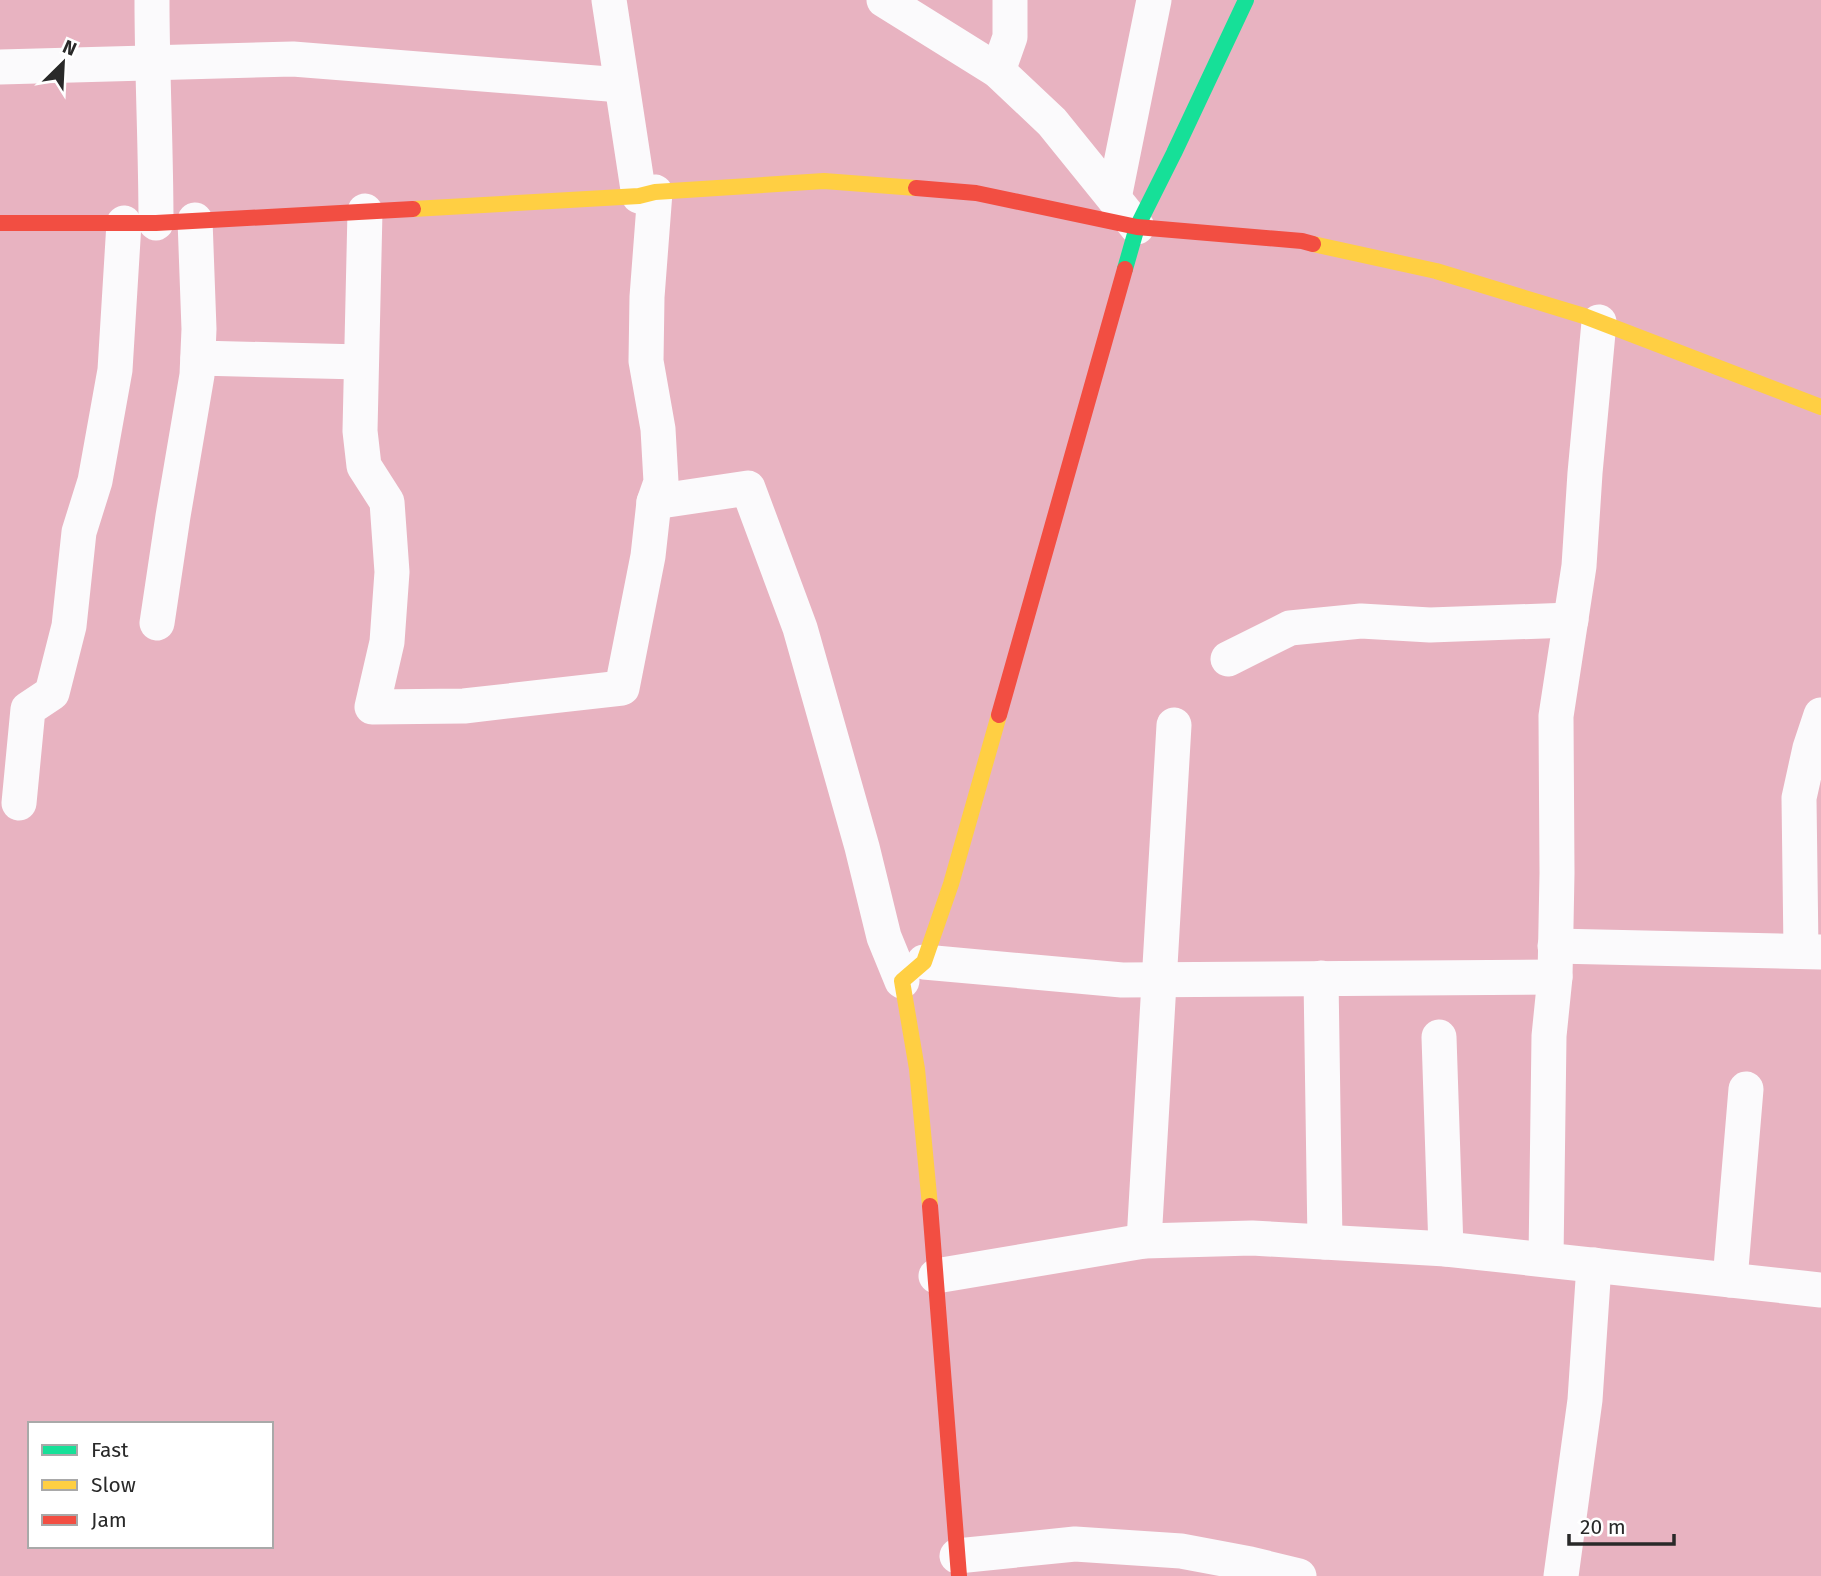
<svg xmlns="http://www.w3.org/2000/svg" width="1821" height="1576" viewBox="0 0 1821 1576" font-family="'Fira Sans',sans-serif">
	<rect width="100%" height="100%" fill="#e6dee9"/>
	<path fill="#e8b3c1" fill-rule="evenodd" d="M0,0h1821v1576h-1821zM30,1424h241v122h-241z"/>
	<g fill="none" stroke-linecap="round" stroke-linejoin="round">
		<g stroke="#fbfafc" stroke-width="35">
			<path d="M152,0c0,74 4,148 4,223"/>
			<path d="M609,0l30,196"/>
			<path d="M884,0l114,71 54,51 85,105"/>
			<path d="M0,67l293,-8 328,26"/>
			<path d="M998,71l12,-34v-37"/>
			<path d="M1114,198l40,-198"/>
			<path d="M365,211l-5,220 4,35 23,36 5,70 -5,70 -15,65 92,-1 158,-18 26,-132 6,-54 7,-20 -3,-53 -12,-68 1,-64 8,-105"/>
			<path d="M198,358l163,4"/>
			<path d="M654,502l94,-14 52,140 62,219 22,90 18,44"/>
			<path d="M157,623l16,-107 24,-141 2,-46 -4,-109"/>
			<path d="M1228,659l62,-31 71,-7 69,4 141,-5"/>
			<path d="M19,803l9,-94 24,-16 17,-67 10,-94 16,-51 20,-111 9,-147"/>
			<path d="M1555,946l266,6"/>
			<path d="M1801,951l-2,-153 11,-50 11,-33"/>
			<path d="M924,962l198,18 433,-3"/>
			<path d="M1321,978l4,264"/>
			<path d="M1439,1037l7,212"/>
			<path d="M1144,1241l30,-516"/>
			<path d="M1546,1259l3,-223 6,-59 2,-104 -1,-157 23,-150 6,-93 14,-151"/>
			<path d="M936,1276l208,-35 108,-3 194,11 375,41"/>
			<path d="M1730,1280l16,-191"/>
			<path d="M957,1556l118,-12 106,7 69,13 49,12"/>
			<path d="M1561,1576l24,-176 9,-135"/>
		</g>
		<path stroke="#16e098" stroke-width="16" d="M1125,269l12,-42 37,-74 72,-153"/>
		<g stroke="#ffcf43" stroke-width="16">
			<path d="M413,209l226,-13 16,-4 169,-11 92,7"/>
			<path d="M1313,244l123,27 148,45 237,91"/>
			<path d="M930,1206l-13,-137 -15,-88 22,-19 27,-78 48,-169"/>
		</g>
		<g stroke="#f24e42" stroke-width="16">
			<path d="M916,188l60,5 161,34 165,14 11,3"/>
			<path d="M0,223h156l257,-14"/>
			<path d="M999,715l126,-446"/>
			<path d="M930,1206l29,370"/>
		</g>
	</g>
	<rect x="28" y="1422" width="245" height="126" fill="#ffffff" stroke="#a9a9a9" stroke-width="2"/>
	<rect x="42" y="1445" width="35" height="10" fill="#16e098" stroke="#a9a9a9" stroke-width="2"/>
	<text x="91" y="1457" font-size="21" fill="#292929">Fast</text>
	<rect x="42" y="1480" width="35" height="10" fill="#ffcf43" stroke="#a9a9a9" stroke-width="2"/>
	<text x="91" y="1492" font-size="21" fill="#292929">Slow</text>
	<rect x="42" y="1515" width="35" height="10" fill="#f24e42" stroke="#a9a9a9" stroke-width="2"/>
	<text x="91" y="1527" font-size="21" fill="#292929">Jam</text>
	<g transform="translate(63 63) rotate(24)" stroke="#ffffff" stroke-width="5" paint-order="stroke">
	<path d="M0-5L12 26L0 18L-12 26Z" fill="#292929"/>
	<text y="-10" font-size="19" font-weight="bold" text-anchor="middle" fill="#292929">N</text>
	</g>
	<path d="M1569 1534v10h105v-10" fill="none" stroke="#292929" stroke-width="3.5"/>
	<text x="1580" y="1534" font-size="21" fill="#292929" stroke="#ffffff" stroke-width="5" paint-order="stroke">20 m</text>
</svg>
